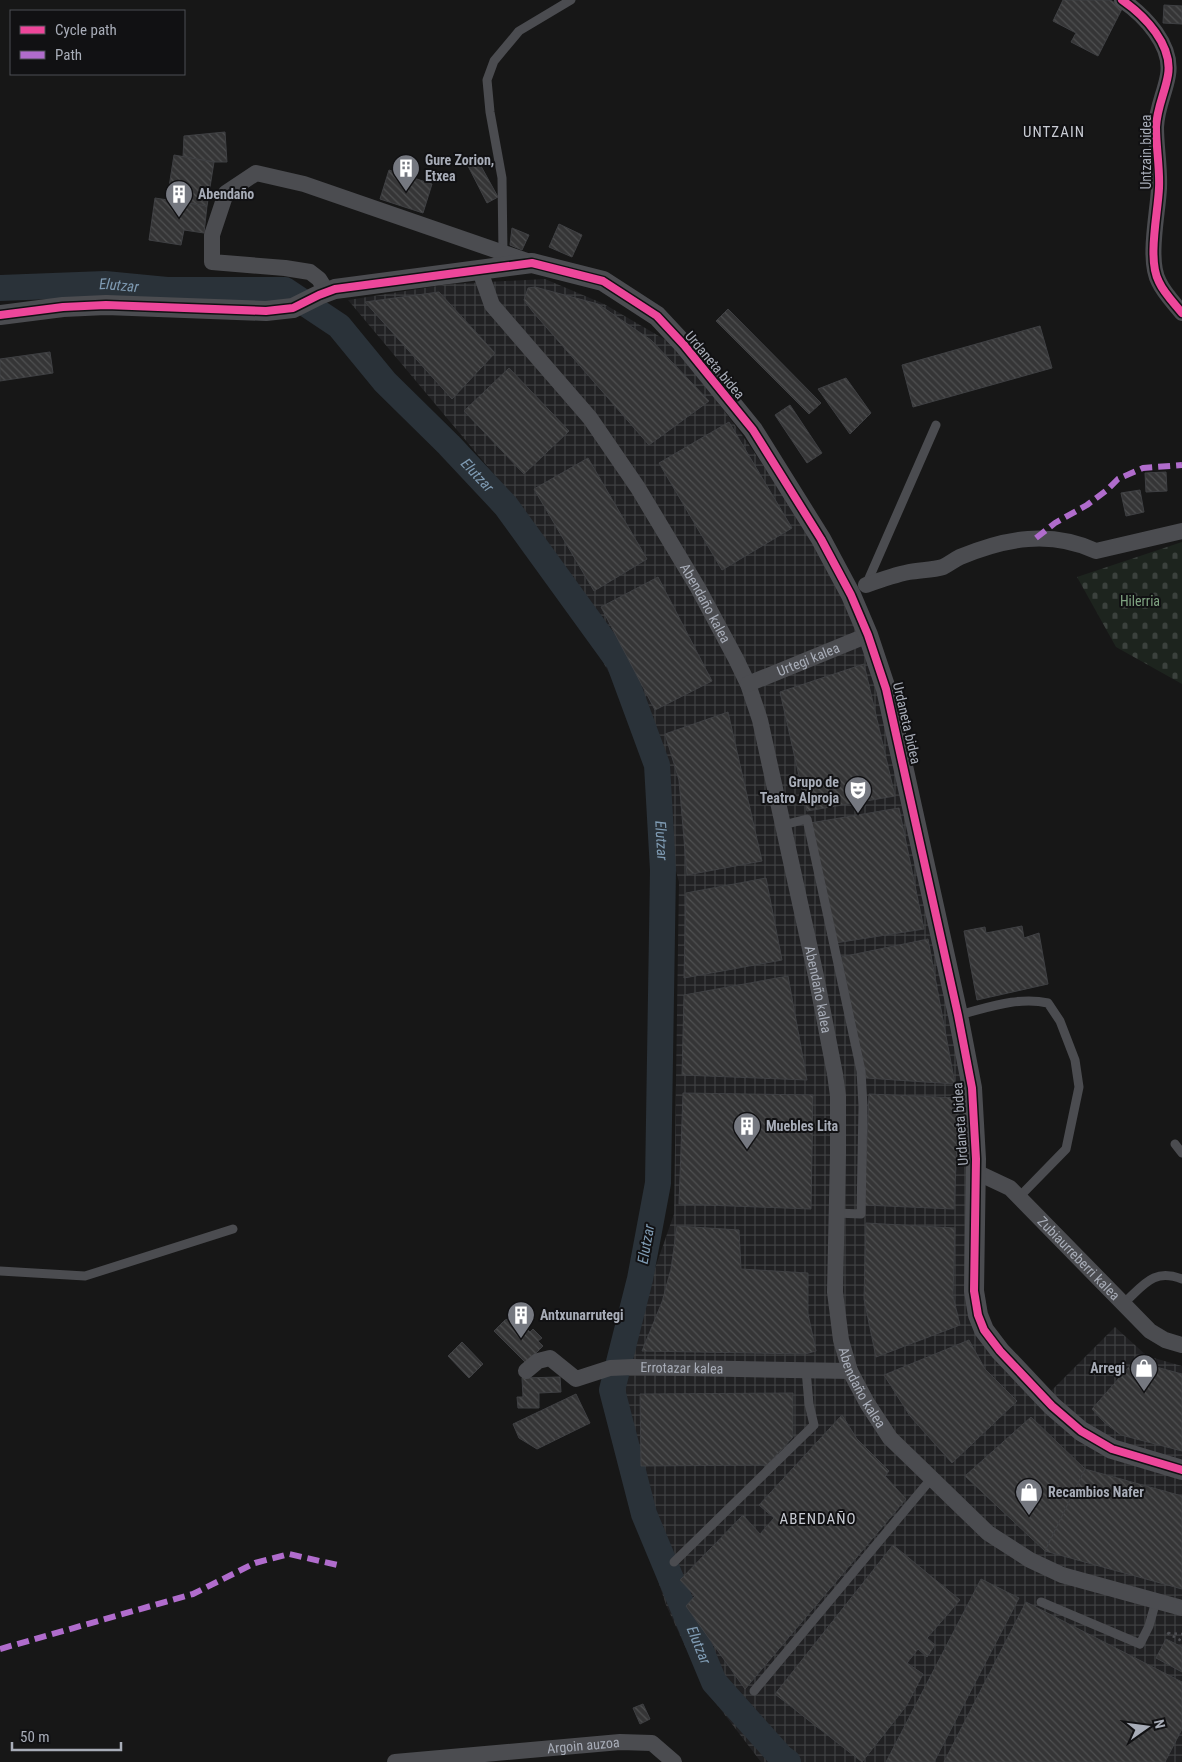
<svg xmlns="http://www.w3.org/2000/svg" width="1182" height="1762" viewBox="0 0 1182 1762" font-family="'Roboto Condensed',sans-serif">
	<defs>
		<pattern id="industrial-grid" width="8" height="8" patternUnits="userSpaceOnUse" patternTransform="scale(1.25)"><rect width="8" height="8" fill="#212123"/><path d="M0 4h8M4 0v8" fill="none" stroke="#3e3f41"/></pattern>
		<pattern id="cemetery-stones" width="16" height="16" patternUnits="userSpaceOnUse" patternTransform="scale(1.25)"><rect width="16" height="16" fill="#1d241e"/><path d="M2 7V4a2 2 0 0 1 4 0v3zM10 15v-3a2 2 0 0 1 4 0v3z" fill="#3b413d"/></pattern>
		<pattern id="building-back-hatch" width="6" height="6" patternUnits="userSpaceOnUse" patternTransform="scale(1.25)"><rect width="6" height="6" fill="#353536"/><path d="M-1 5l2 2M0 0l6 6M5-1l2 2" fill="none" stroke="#4f5051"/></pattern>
	</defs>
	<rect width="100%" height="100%" fill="#171717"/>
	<path fill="url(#industrial-grid)" d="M545,279l59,25 72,42 64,86 99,142 35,84 97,456 -3,189 70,101 77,-77 32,29 35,10v396h-421l-56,-73 -39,-84 -46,-140 7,-117 47,-134 5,-332 -45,-165 -57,-101 -63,-118 -166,-198 102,-16z"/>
	<path fill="url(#cemetery-stones)" d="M1182,542v142l-66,-37 -39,-70z"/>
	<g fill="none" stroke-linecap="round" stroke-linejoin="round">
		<path stroke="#2a3239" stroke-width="26" id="s1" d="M0,288l105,-4 62,6h118l54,36 46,56 64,63 57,61 113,156 38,103 6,105 -5,313 -18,96 -28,111 32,124 70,168 67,75 7,5"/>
	</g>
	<g fill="url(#building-back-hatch)" stroke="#3f4043">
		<path d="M1063,0h47l13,7 -25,49 -27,-14 5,-9 -23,-12z"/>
		<path d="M1164,5l18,1v18l-19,-1z"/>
		<path d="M225,132l2,30h-13l-31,-5 1,-21z"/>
		<path d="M174,155l40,7 -7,44 -40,-6z"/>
		<path d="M476,157l22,40 -11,6 -21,-41z"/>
		<path d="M389,170l43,14 -9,29 -43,-14z"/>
		<path d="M155,198l52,8 -3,27 -20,-3 -3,15 -32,-5z"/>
		<path d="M559,224l23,11 -10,22 -23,-10z"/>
		<path d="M512,228l17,7 -7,15 -12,-5z"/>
		<path d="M535,287l63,17 53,36 58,61 -60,44 -116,-133 -9,-12 4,-12z"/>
		<path d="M439,292l56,61 -43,46 -87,-97z"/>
		<path d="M728,309l93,94 -12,11 -93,-93z"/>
		<path d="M1040,326l12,42 -139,39 -11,-42z"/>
		<path d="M50,352l3,21 -53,8v-22z"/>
		<path d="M509,368l60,63 -45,43 -60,-63z"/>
		<path d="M846,378l25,35 -21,21 -32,-45z"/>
		<path d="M790,405l32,48 -15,10 -32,-48z"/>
		<path d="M729,422l63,106 -70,42 -63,-107z"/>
		<path d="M588,458l59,101 -53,32 -60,-102z"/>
		<path d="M1166,472l1,19 -21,1 -1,-19z"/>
		<path d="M1140,490l4,22 -18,4 -5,-23z"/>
		<path d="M658,577l54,104 -57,29 -54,-103z"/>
		<path d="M864,664l31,132 -88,15 -27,-119z"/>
		<path d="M728,712l34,149 -75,14 -8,-95 -14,-46z"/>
		<path d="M899,808l25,121 -89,14 -25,-120z"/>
		<path d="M766,878l16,82 -98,18 2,-85z"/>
		<path d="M1022,926l2,12 15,-5 9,51 -71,16 -13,-69 21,-4 1,6z"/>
		<path d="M928,939l27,145 -89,-6 -25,-121z"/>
		<path d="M788,976l19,104 -125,-5 2,-80z"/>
		<path d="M683,1093l130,2 -2,114 -132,-5z"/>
		<path d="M869,1094l90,4 -5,111 -90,-4z"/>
		<path d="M866,1223l89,5 -2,68 7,29 -84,32 -12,-58z"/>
		<path d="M677,1226l62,4 2,39 67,4v41l8,37 -11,3 -163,-3 20,-49 9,-33z"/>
		<path d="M516,1318l14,14 3,-3 9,9 -4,3 5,5 -17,17 -32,-32 11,-11z"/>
		<path d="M969,1340l16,29 32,32 -65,62 -42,-47 -26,-41z"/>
		<path d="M462,1342l21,22 -14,14 -21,-22z"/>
		<path d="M1134,1361l48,13v77l-61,-16 -16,-12 -13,-14z"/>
		<path d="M560,1377l1,15 -22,1v15h-21l-1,-11h6l-1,-19z"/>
		<path d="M793,1393v44l-26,28 -126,1 -1,-72z"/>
		<path d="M576,1394l14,29 -53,26 -18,-11 -6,-14z"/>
		<path d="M842,1415l15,24 32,32 -4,5 21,23 -161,190 -59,-83 9,-10 -15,-16 63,-65 17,19 14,-16 -15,-13z"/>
		<path d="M1031,1417l54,52 -40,82 -80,-75z"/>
		<path d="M1085,1469l97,27v93l-137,-38z"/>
		<path d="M893,1545l67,55 -33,38 8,7 -8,12 -9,-8 -11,14 16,11 -16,31 -45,57 -87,-68z"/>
		<path d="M981,1579l38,19 -85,164h-48z"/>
		<path d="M1026,1602l156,80v47l-17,33h-221z"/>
		<path d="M1166,1639l16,8v25l-26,-14z"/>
		<path d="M643,1704l7,15 -10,5 -7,-16z"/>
	</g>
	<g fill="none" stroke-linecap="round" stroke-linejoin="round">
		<g stroke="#4d4e52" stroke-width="2.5" stroke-dasharray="2.5 4" stroke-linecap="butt">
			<path d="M1167,1633l15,8"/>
			<path d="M1168,1633l14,1"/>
		</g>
		<g stroke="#4b4c50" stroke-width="9">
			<path d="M503,253l-1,-75 -12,-66 -3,-32 7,-19 25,-30 52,-31"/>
			<path d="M866,585l70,-160"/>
			<path d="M783,825l24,-6 54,252 2,35 -2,108 -25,-1"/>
			<path d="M958,1015c29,-7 60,-19 90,-12l12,18 15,39 4,27 -13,62 -47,48"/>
			<path d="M1175,1144l7,9"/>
			<path d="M0,1271l85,5 148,-47"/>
			<path d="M1124,1303c20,-18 29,-35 58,-24"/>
			<path d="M674,1562l140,-137 -5,-21 -3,-34"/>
			<path d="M1041,1602l99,42 9,-18 7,-25"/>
			<path d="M754,1691l177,-212"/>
		</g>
		<g stroke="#4b4c50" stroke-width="16">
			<path d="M1122,0c23,16 51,45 46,75 -3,18 -11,32 -12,52 0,20 4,41 3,61 -1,25 -12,72 0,94 5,11 15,21 23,31"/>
			<path id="s2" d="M480,271l12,34 98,113 48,70 60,100 38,71 12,25 12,36 56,256 19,98 3,22v57l-3,139 6,48 9,31 17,32 23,35 98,95 42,27 32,15 120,33"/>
			<path d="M327,292l-8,-13 -9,-7 -25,-4 -73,-6v-27l14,-42 30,-20 48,11 226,78"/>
			<path d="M866,585c14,-5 28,-10 43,-13 11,-2 24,-2 34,-5 6,-3 11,-7 17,-10 46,-19 90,-27 136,-6l86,-20"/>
			<path id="s3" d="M748,684l120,-49"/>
			<path id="s4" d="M976,1172l34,16 140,143 15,9 17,5"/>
			<path id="s5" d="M526,1371l12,-10 12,-3 26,21 34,-11 23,-1 217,4"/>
			<path id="s6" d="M395,1762l225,-20 32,1 22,19"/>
		</g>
		<path stroke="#4b4c50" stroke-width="20" d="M0,315l63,-8 43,-2 160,6 27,-3 26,-13 16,-6 197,-26 71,18 54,35 27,29 69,85 68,109 30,56 17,40 18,54 72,326 14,73 4,71 -2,132 4,24 6,15 16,21 52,55 29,25 31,18 70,21"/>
		<g stroke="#b06ccc" stroke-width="6" stroke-dasharray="12 6" stroke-linecap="butt">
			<path d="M1036,538l19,-15 32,-18 20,-15 11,-11 25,-11 39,-3"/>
			<path d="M0,1649l193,-55 62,-31 34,-9 53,12"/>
		</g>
		<g stroke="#111113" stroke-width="11">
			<g id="cycleway">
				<path d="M1122,0c23,16 51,45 46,75 -3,18 -11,32 -12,52 0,20 4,41 3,61 -1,25 -12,72 0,94 5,11 15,21 23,31"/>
				<path d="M0,315l63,-8 43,-2 160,6 27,-3 26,-13 16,-6 197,-26 71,18 54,35 27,29 69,85 68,109 30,56 17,40 18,54 72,326 14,73 4,71 -2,132 4,24 6,15 16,21 52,55 29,25 31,18 70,21"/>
			</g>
		</g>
		<use href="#cycleway" stroke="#ed469a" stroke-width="8"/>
	</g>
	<defs>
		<g id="building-pin" transform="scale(1.4375)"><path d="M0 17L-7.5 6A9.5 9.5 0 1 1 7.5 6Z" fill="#757880" stroke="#111113"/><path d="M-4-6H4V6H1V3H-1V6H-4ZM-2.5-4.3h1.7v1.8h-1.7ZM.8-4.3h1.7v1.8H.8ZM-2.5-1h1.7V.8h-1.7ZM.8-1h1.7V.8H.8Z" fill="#fff"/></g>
		<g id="theatre-pin" transform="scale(1.4375)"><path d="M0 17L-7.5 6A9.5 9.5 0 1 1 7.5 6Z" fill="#757880" stroke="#111113"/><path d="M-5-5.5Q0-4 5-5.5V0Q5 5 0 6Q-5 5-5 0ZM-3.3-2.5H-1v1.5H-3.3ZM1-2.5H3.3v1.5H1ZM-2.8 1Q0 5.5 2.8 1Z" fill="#fff"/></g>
		<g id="shop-pin" transform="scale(1.4375)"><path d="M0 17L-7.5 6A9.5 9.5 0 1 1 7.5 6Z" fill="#757880" stroke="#111113"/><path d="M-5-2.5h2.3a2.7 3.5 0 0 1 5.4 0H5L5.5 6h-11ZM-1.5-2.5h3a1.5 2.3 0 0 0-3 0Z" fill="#fff"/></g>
	</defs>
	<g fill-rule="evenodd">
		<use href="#building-pin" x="406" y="168"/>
		<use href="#building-pin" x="179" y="194"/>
		<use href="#theatre-pin" x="858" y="790"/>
		<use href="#building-pin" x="747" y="1126"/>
		<use href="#building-pin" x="521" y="1315"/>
		<use href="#shop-pin" x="1144" y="1368"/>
		<use href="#shop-pin" x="1029" y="1492"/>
	</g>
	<g text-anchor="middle" stroke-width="4" stroke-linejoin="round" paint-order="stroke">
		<g font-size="14" fill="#a8adb8" stroke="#111113">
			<text transform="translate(1146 152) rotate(-90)" y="5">Untzain bidea</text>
			<text transform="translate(715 365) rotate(50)" y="5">Urdaneta bidea</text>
			<text dy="5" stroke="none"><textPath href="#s2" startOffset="404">Abendaño kalea</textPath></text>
			<text dy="5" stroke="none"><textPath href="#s3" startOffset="65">Urtegi kalea</textPath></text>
			<text transform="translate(907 723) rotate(77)" y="5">Urdaneta bidea</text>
			<text dy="5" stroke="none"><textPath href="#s2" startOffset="809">Abendaño kalea</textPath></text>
			<text transform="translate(960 1124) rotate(-94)" y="5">Urdaneta bidea</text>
			<text dy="5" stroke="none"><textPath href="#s4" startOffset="136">Zubiaurreberri kalea</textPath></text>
			<text dy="5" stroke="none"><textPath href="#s5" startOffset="169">Errotazar kalea</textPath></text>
			<text dy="5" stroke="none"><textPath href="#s2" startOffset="1214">Abendaño kalea</textPath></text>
			<text dy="5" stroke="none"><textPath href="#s6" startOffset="189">Argoin auzoa</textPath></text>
		</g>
		<g font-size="14" font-weight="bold" fill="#a8adb8" stroke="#111113" text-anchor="start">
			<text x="425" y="165">Gure Zorion,<tspan x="425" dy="16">Etxea</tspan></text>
			<text x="198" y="199">Abendaño</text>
			<text x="839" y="787" text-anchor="end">Grupo de<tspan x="839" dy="16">Teatro Alproja</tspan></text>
			<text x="766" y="1131">Muebles Lita</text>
			<text x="540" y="1320">Antxunarrutegi</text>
			<text x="1125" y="1373" text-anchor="end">Arregi</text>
			<text x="1048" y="1497">Recambios Nafer</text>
		</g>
		<g font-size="14" fill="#7fa381" stroke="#111113">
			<text x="1140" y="606">Hilerria</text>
		</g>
		<g font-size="15" letter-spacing="1" fill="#c9ccd4" stroke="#111113">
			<text x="1054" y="137">UNTZAIN</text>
			<text x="818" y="1524">ABENDAÑO</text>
		</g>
		<g font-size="15" font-style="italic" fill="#7f9bb3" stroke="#111113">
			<text dy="5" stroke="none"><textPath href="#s1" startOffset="119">Elutzar</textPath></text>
			<text dy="5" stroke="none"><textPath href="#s1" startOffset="554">Elutzar</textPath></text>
			<text dy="5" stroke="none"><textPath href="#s1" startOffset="974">Elutzar</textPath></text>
			<text transform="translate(646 1244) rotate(-80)" y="5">Elutzar</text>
			<text dy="5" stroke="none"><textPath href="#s1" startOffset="1799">Elutzar</textPath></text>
		</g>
	</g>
	<rect x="10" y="10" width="175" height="65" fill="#111113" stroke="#4d4f55"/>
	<rect x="20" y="26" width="25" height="8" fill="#ed469a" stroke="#4d4f55"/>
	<text x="55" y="35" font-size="15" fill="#a8adb8">Cycle path</text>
	<rect x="20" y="51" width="25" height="8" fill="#b06ccc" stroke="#4d4f55"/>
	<text x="55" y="60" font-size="15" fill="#a8adb8">Path</text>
	<g transform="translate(1147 1727) rotate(76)" stroke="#111113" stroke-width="4" paint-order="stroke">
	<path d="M0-4L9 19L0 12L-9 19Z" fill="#a8adb8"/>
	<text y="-8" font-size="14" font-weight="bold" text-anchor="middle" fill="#a8adb8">N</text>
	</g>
	<path d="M12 1742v8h109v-8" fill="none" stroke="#a8adb8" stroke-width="2.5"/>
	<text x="20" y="1742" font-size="15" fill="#a8adb8" stroke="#111113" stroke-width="4" paint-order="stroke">50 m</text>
</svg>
